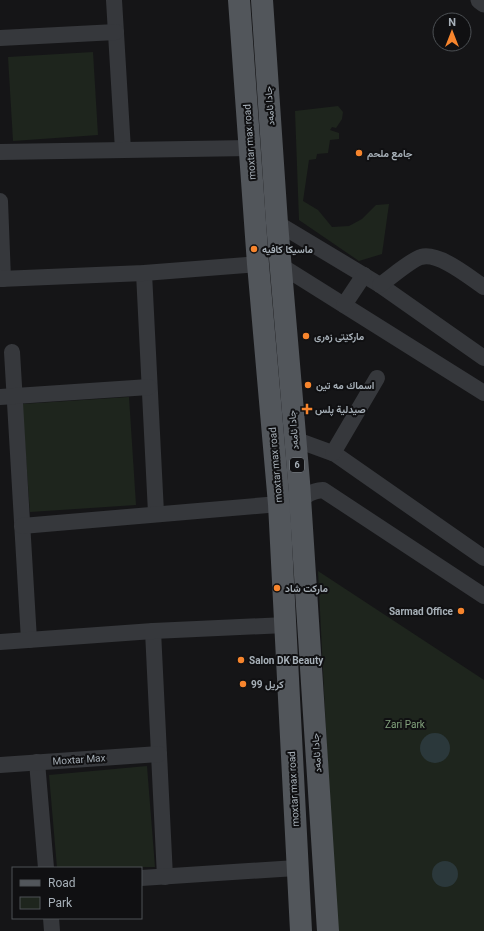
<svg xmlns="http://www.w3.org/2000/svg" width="484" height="931" viewBox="0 0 484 931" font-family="Roboto,Vazirmatn,sans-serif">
	<rect width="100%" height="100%" fill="#151517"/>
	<g fill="#1e251d">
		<path d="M93,52l5,83 -85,6 -5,-84z"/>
		<path d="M338,106l5,6 -1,7 -6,9 -4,-1 -2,3 9,3v6l-9,1 -2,13 -11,1 -1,5 -7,1 -6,41 15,9 14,17 17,-1 13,-7 14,-14 13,-1 -7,50 -23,7 -60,-41 -4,-109z"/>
		<path d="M129,397l7,108 -106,7 -8,-108z"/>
		<path d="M318,571l166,109v251h-148z"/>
		<path d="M147,766l8,101 -98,1 -8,-93z"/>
	</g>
	<g fill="#2b383b">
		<circle cx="435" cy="748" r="15"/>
		<circle cx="445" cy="874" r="13"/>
	</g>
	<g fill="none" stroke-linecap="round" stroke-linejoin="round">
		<g stroke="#36383c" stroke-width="16">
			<path d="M114,0l9,150"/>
			<path d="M0,38l116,-6"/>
			<path d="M0,152l250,-4"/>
			<path d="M0,201l3,78"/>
			<path d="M277,223l103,62 104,73"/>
			<path d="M280,265l204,128"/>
			<path d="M144,273l12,240"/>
			<path d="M0,279l144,-6 114,-9"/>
			<path d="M380,285c9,-6 32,-26 41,-28 18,-5 48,20 63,30"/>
			<path d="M344,305l20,-30"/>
			<path d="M12,352l17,288"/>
			<path d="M0,397l149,-10"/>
			<path d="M294,439l41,15 149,104"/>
			<path d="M333,453l44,-75"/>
			<path d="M300,502c7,-8 12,-11 23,-12l161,106"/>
			<path d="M22,526l257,-22"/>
			<path d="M153,631l12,246"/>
			<path d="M0,642l153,-11 133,-6"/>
			<path d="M37,762l9,106"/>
			<path d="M0,765l159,-11"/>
			<path d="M141,878l155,-10"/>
			<path d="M51,918l1,13"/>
		</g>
		<path stroke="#36383c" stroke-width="19" d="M480,0l4,3"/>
		<g stroke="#52565b" stroke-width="22">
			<path d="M239,0l19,264 21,240 22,427"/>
			<path d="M262,0l15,223 22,259 29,449"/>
		</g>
	</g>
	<g fill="#f7852d" stroke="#101012" stroke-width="1.5">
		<circle cx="359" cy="153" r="4"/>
		<circle cx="254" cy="249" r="4"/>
		<circle cx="306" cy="336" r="4"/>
		<circle cx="308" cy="385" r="4"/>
		<path d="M305 403h4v4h4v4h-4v4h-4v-4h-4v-4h4z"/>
		<circle cx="277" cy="588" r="4"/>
		<circle cx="461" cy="611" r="4"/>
		<circle cx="241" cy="660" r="4"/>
		<circle cx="243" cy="684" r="4"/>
	</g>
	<g text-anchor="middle" stroke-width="4" stroke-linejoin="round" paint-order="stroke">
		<rect fill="#101012" stroke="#7a8086" stroke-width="1" x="290" y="458" width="14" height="14" rx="3"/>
		<g font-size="9" font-weight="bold" fill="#a7b0b8">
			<text x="297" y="468">6</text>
		</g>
		<g font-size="10" fill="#a7b0b8" stroke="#101012">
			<text transform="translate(269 106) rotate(-94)" y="4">جادا ئامەد</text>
			<text transform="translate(249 142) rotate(-94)" y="4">moxtar max road</text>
			<text transform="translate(293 430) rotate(-95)" y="4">جادا ئامەد</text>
			<text transform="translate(275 465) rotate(-95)" y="4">moxtar max road</text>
			<text transform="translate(316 753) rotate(-94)" y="4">جادا ئامەد</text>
			<text transform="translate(79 759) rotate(-4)" y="4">Moxtar Max</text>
			<text transform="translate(293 789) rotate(-93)" y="4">moxtar max road</text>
		</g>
		<g font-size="10" font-weight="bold" fill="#a7b0b8" stroke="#101012" text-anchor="start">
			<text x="367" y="157">جامع ملحم</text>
			<text x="262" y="253">ماسيكا كافيه</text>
			<text x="314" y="340">مارکێتی زەری</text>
			<text x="316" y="389">اسماك مه تين</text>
			<text x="315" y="413">صيدلية پلس</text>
			<text x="285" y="592">ماركت شاد</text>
			<text x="453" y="615" text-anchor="end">Sarmad Office</text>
			<text x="249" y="664">Salon DK Beauty</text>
			<text x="251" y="688">99 كريل</text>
		</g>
		<g font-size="10" fill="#83a37d" stroke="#101012">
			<text x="405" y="728">Zari Park</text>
		</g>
	</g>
	<rect x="12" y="867" width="130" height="52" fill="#101012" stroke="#4c5054"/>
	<rect x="20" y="880" width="20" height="6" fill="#52565b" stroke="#4c5054"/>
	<text x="48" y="887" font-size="12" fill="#a7b0b8">Road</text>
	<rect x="20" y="897" width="20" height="12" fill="#1e251d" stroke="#4c5054"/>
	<text x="48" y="907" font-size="12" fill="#a7b0b8">Park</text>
	<g transform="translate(452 32)"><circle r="19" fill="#101012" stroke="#4c5054"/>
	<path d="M0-3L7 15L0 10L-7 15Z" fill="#f7852d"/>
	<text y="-6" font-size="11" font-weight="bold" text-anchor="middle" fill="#a7b0b8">N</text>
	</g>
</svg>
